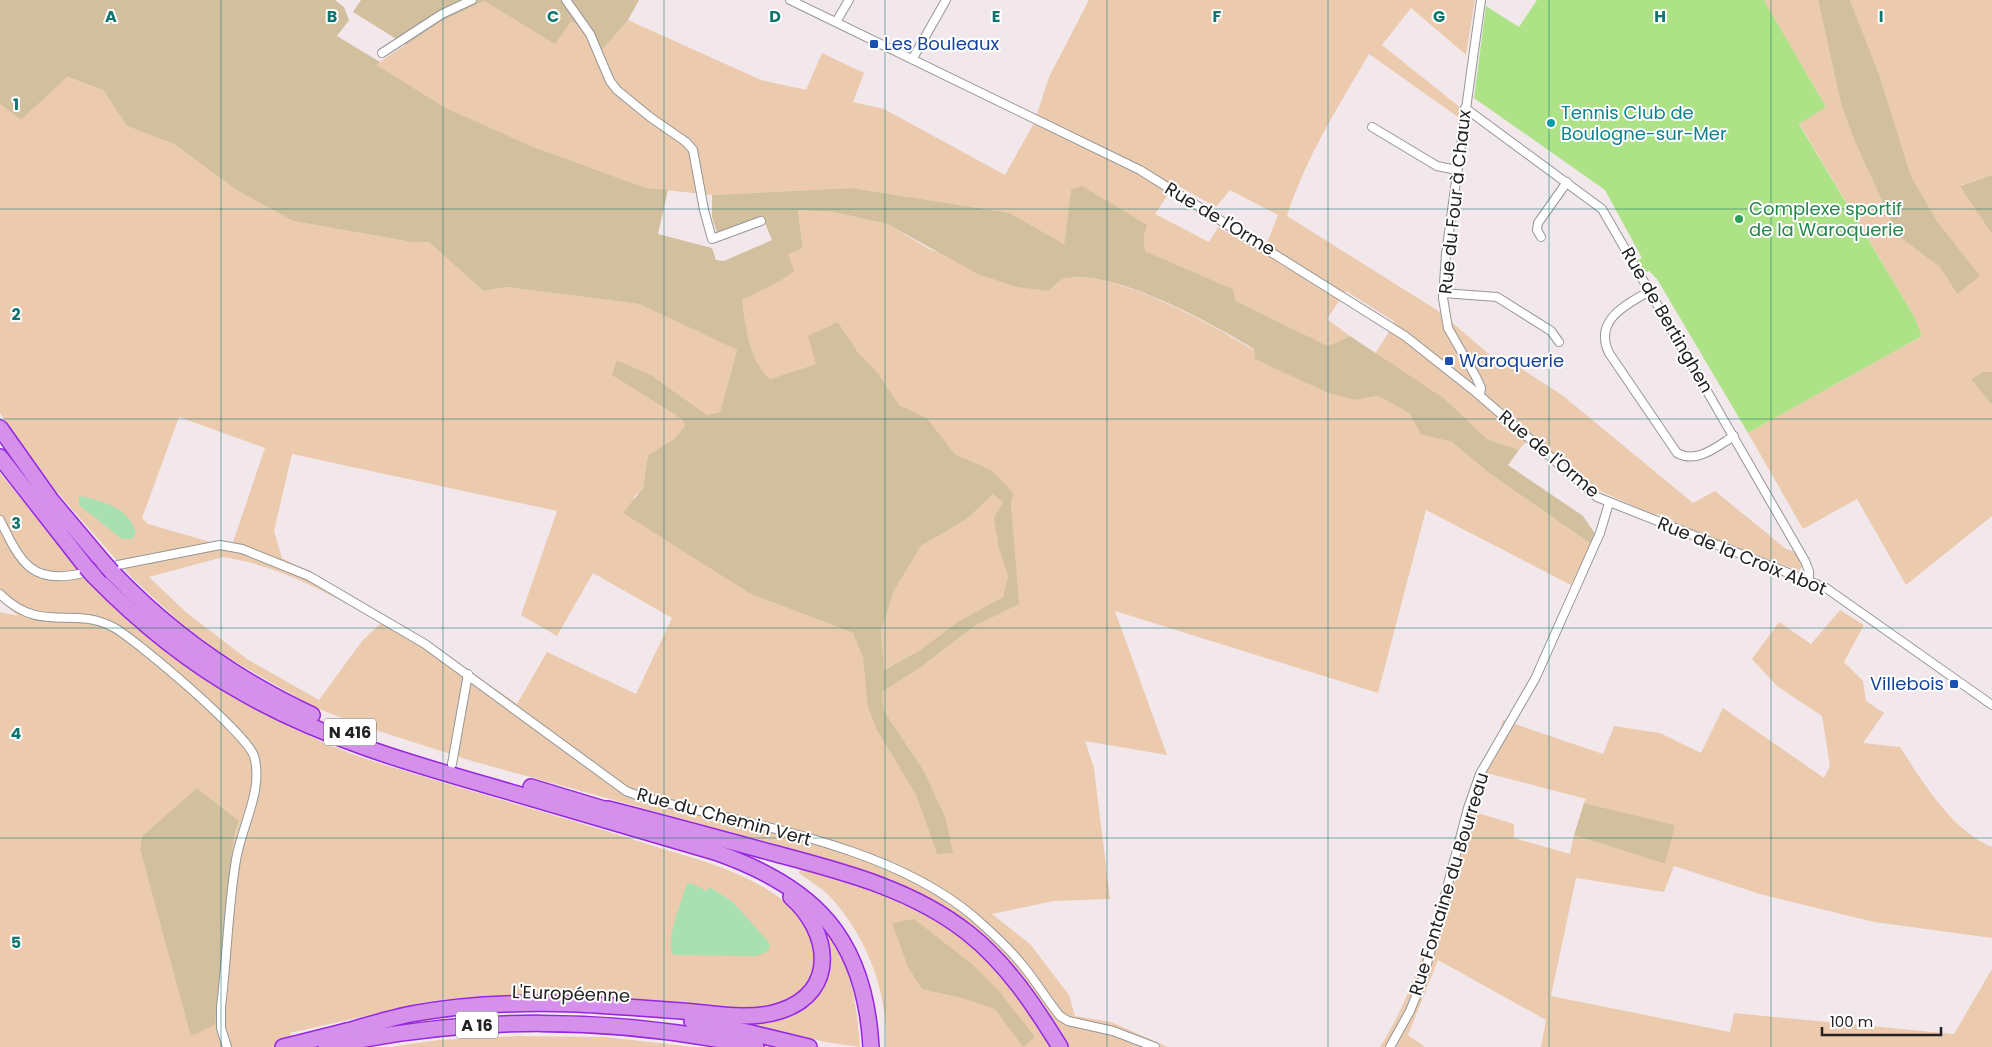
<svg xmlns="http://www.w3.org/2000/svg" width="1992" height="1047" viewBox="0 0 1992 1047" font-family="Poppins,sans-serif">
	<rect width="100%" height="100%" fill="#f2e8ec"/>
	<g fill="#eccaae" fill-rule="evenodd">
		<path d="M1089,0h386l-9,55 -55,-47 -29,37 79,63 -3,9 -89,-63c-31,53 -63,103 -82,162l153,96 65,56 6,-6 51,33 131,108 22,-12 71,58 10,3 7,13 -4,6 -126,-48v-3l-15,-6 -4,1 -61,-27 -61,-54 -13,16 -32,-11 -42,-40 -70,-45 20,-32 -49,-31 -19,28 23,17 -22,10 -92,-45 -3,-12 -88,-38 -1,-17 -73,-44 -7,54 -54,-31 -158,-25 -140,7 -66,-7 -115,-42 -85,-38 -71,-43 65,-43 44,-21 71,42 16,-21 21,8 10,20 26,-30 133,60 45,10 16,-37 42,20 -11,29 31,7 121,66 29,-52 15,-46zM1175,184l41,23 14,-17 48,25 -15,38 -45,-26 -9,15 -54,-28z"/>
		<path d="M1764,0h54l23,104 14,38 43,94 42,31 17,27 22,-19 -42,-54 -26,-45 -32,-102 -29,-74h142v175l-31,10 31,49v138h-9l-12,7 21,26v111l-86,69 -49,-86 -54,30 -55,-96 174,-97 -8,-20 -115,-193 27,-16z"/>
		<path d="M66,77l37,13 24,36 47,18 64,47 55,30 118,21h18l54,49 24,-4 132,17 98,46 -17,62 -13,3 -56,-40 -34,-15 65,59 3,7 -11,13 -26,16 -5,33 -10,10 118,96 102,39 10,25 15,74 38,63 21,59 8,-38 -21,-45 -40,-60 -2,-19 38,-24 53,-41 45,-23 -7,-102 3,-8 -21,-23 -38,-17 -28,-36 -28,-13 -21,-32 -21,-22 -19,-29 -22,42 -46,15c-22,-21 -23,-49 -28,-79l38,-19 8,-27 15,-6 -5,-38 35,2 54,12 42,25 120,42c4,-4 9,-10 14,-12 49,-12 149,46 191,71l2,9 72,34 27,7 23,-4 31,17 12,20 31,9 37,31 102,71 -20,41 -145,-75 -48,183 -263,-82 52,144 -82,-14 9,27 16,131 -56,2 -62,13 38,30 39,51 6,21 36,6 57,25h-282c2,-53 -18,-108 -54,-148 -9,-10 -22,-18 -33,-26l8,-20 -335,-92 -115,-37 -43,-17 -91,-52 -41,-31 -48,-44 -78,-89 -56,-78v-309l21,16zM179,417l86,31 -34,100 -83,-24 -6,-6zM292,454l265,57 -36,104 36,21 36,-63 79,45 -36,76 -89,-42 -30,52c-77,-55 -150,-104 -235,-146l-8,-27zM223,557c58,9 107,37 158,66l-19,18 -43,59 -72,-41 -60,-46 -38,-36z"/>
		<path d="M0,473c32,38 61,79 95,115 46,51 106,89 166,123 35,20 79,40 118,52 86,27 173,51 259,78 43,14 92,25 130,49 18,11 34,26 43,45l17,2c25,32 29,71 32,110l-35,-5 -75,-19v-14l-156,-14h-79l-79,5 -146,33 4,14h-294v-435l18,4 -18,-16zM197,788l42,33 -5,15 -12,97 -30,103 -52,-187 2,-13z"/>
		<path d="M993,494l10,7 -4,48 9,27 -5,21 -44,24 -39,29 -37,20 -2,-39 13,-40 27,-45 46,-27z"/>
		<path d="M1840,610l24,15 -20,37 19,19 3,20 18,12 -21,30 37,4c23,35 51,83 92,100v91l-118,-16 -114,-28 -86,-28 -10,26 -88,-14 -25,118 179,36 4,-19 220,21 38,-65v78h-451l5,-27 -108,-60 -30,75 17,12h-45c45,-71 61,-158 85,-238l49,15v14l56,16 4,-19 91,29 9,-39 -90,-22 2,-4 -107,-28 20,-36 4,-15 100,34 11,-28 46,7 41,20 22,-45 101,70 6,-12 -8,-50 -45,-30 -25,-27 27,-37 32,22z"/>
		<path d="M519,1036l86,1 89,10h-304l48,-7z"/>
	</g>
	<g fill="#d2bf9d" fill-rule="evenodd">
		<path d="M0,0h335l9,7 5,13 -12,16 43,26 -4,3 70,43 85,38 115,42 22,2 -10,44 54,14 4,12 8,1 48,-21 -10,-24 -45,17 -5,-16v-22l140,-7 158,25 54,31 7,-54 11,-4 65,39 -3,10 1,16 88,38 3,12 92,45 22,-10 95,63 42,40 32,11 -11,15 75,51 13,19 -5,9 -102,-71 -37,-31 -31,-8 -12,-21 -31,-17 -23,4 -27,-7 -73,-34 -1,-10c-42,-25 -142,-82 -191,-70 -5,2 -10,8 -14,12l-32,-4 -39,-13 -91,-50 -54,-12 -35,-2 5,38 -15,6 6,17 -14,10 -38,19c5,30 6,58 28,79l46,-15 -8,-28 30,-14 19,29 21,22 21,32 28,13 28,36 38,17 21,23 -3,8 8,102 -46,23 -53,41 -38,24 2,19 40,60 21,45 8,37 -16,1 -21,-59 -38,-63 -10,-25 -5,-49 -10,-25 -102,-39 -128,-81 20,-25 5,-33 26,-16 11,-13 -3,-7 -70,-44 5,-15 34,15 56,40 13,-3 17,-62 -98,-46 -132,-17 -24,4 -54,-49h-18l-118,-21 -55,-30 -64,-47 -47,-18 -24,-36 -36,-13 -46,43 -21,-16zM993,494l10,8 -9,16 5,31 9,27 -5,21 -44,24 -39,29 -36,20 -3,-39 13,-40 27,-45 46,-27z"/>
		<path d="M361,0h278l-11,20 -26,30 -10,-20 -21,-8 -16,22 -71,-43 -44,21 -34,23 -53,-33z"/>
		<path d="M1818,0h32l29,74 32,102 26,45 43,55 -23,18 -17,-27 -42,-31 -43,-94 -14,-38z"/>
		<path d="M1992,175v59l-32,-48z"/>
		<path d="M1983,372h9v33l-21,-26z"/>
		<path d="M197,788l42,33 -5,15 -19,189 -24,11 -51,-187 2,-13z"/>
		<path d="M1584,803l91,22 -10,39 -91,-29z"/>
		<path d="M914,919l59,46 25,25 37,47 -12,10 -28,-38 -33,-11 -40,-9 -14,-22 -16,-44z"/>
	</g>
	<path fill="#aee286" d="M1537,0h227l62,107 -27,17 115,192 8,20 -174,97 -91,-154 -8,-8 -4,2 -7,-13 4,-2 -37,-68 -131,-92 12,-92 33,21z"/>
	<g fill="#a8e0b2">
		<path d="M82,496c24,7 46,11 54,37l-4,6h-10l-43,-34v-8z"/>
		<path d="M691,883l15,8 4,-4 23,15 33,37 4,6 -2,6 -11,5 -82,-1 -3,-2c-6,-15 10,-53 15,-69z"/>
	</g>
	<g fill="none" stroke-linecap="round" stroke-linejoin="round">
		<g stroke="#969696" stroke-width="10">
			<g id="street">
				<path d="M566,0l24,34 20,47 7,9 33,27 36,25 7,8 11,60 8,29 49,-18"/>
				<path d="M790,0l350,170 265,166 67,53 125,108 229,91 166,117"/>
				<path d="M836,22l13,-22"/>
				<path d="M382,53l60,-39 30,-14"/>
				<path d="M913,58l33,-58"/>
				<path d="M1465,108l137,101 203,352 4,10v9"/>
				<path d="M1372,127l65,39 20,4"/>
				<path d="M1541,237l-4,-7 1,-7 29,-41"/>
				<path d="M1650,291c-23,13 -57,29 -41,62l68,100c20,11 39,-6 57,-17"/>
				<path d="M1443,293l54,4 54,34 8,11"/>
				<path d="M1480,395l1,-7 -5,-11 -28,-49 -5,-30 3,-44 35,-254"/>
				<path d="M0,520c20,41 31,66 83,53"/>
				<path d="M118,565l102,-20 22,4 67,27 116,68 201,147 13,5c108,29 247,47 334,120 18,16 36,32 51,51 13,16 23,33 36,49l8,5 45,10 42,16"/>
				<path d="M0,594c42,41 71,11 113,33 24,13 134,107 141,129 10,34 -13,71 -18,104 -8,48 -9,98 -15,147v21l6,19"/>
				<path d="M452,764l16,-90"/>
				<path d="M1390,1047l20,-36 13,-32 45,-171 12,-34 55,-95 65,-146 9,-30"/>
			</g>
		</g>
		<g stroke="#9626df" stroke-width="18">
			<g id="highway">
				<path d="M0,428l51,72 53,63"/>
				<path d="M0,457l86,110"/>
				<path d="M112,572c57,60 125,108 200,143"/>
				<path d="M94,576c45,46 95,87 151,118 78,44 164,69 248,93 74,22 148,43 222,65 100,35 150,86 156,195"/>
				<path d="M531,787l86,26"/>
				<path d="M608,809c55,14 110,29 165,44 67,18 138,35 195,80 39,31 66,72 92,114"/>
				<path d="M692,1021l55,11 62,15"/>
				<path d="M337,1034c25,-7 49,-15 74,-20 54,-10 110,-12 166,-10 39,2 78,5 117,8 28,3 59,8 86,-1 59,-19 50,-80 11,-114"/>
				<path d="M283,1047l64,-16"/>
				<path d="M326,1047c141,-32 288,-31 430,0"/>
			</g>
		</g>
		<use href="#street" stroke="#fff" stroke-width="8"/>
		<use href="#highway" stroke="#d490ea" stroke-width="15"/>
		<g stroke="#9626df" stroke-width="18" stroke-linecap="butt">
			<g id="highway-bridge">
				<path d="M104,563l8,9"/>
				<path d="M86,567l8,9"/>
			</g>
		</g>
		<use href="#highway-bridge" stroke="#d490ea" stroke-width="15"/>
	</g>
	<path fill="none" stroke="#0f766e" stroke-width="1" stroke-opacity="0.55" d="M221,0v1047M443,0v1047M664,0v1047M885,0v1047M1107,0v1047M1328,0v1047M1549,0v1047M1771,0v1047M0,209h1992M0,419h1992M0,628h1992M0,838h1992"/>
	<g fill="#1a4fb4" stroke="#fff" stroke-width="2">
		<rect x="869" y="39" width="10" height="10" rx="2.5"/>
		<rect x="1444" y="356" width="10" height="10" rx="2.5"/>
		<rect x="1949" y="679" width="10" height="10" rx="2.5"/>
	</g>
	<circle fill="#0f9aa8" stroke="#fff" stroke-width="2" cx="1551" cy="123" r="5"/>
	<circle fill="#2e9e5b" stroke="#fff" stroke-width="2" cx="1739" cy="219" r="5"/>
	<g text-anchor="middle" stroke-width="4" stroke-linejoin="round" paint-order="stroke">
		<g fill="#fff" stroke="#646464" stroke-width="1">
			<rect x="324" y="718.5" width="52" height="27" rx="4"/>
			<rect x="456" y="1011.5" width="42" height="27" rx="4"/>
		</g>
		<g font-size="16" font-weight="bold" fill="#222">
			<text x="350" y="738">N 416</text>
			<text x="477" y="1031">A 16</text>
		</g>
		<g font-size="18" fill="#164399" stroke="#fff" text-anchor="start">
			<text x="884" y="50">Les Bouleaux</text>
			<text x="1459" y="367">Waroquerie</text>
			<text x="1944" y="690" text-anchor="end">Villebois</text>
		</g>
		<g font-size="18" fill="#0d838f" stroke="#fff" text-anchor="start">
			<text x="1561" y="119">Tennis Club de<tspan x="1561" dy="21">Boulogne-sur-Mer</tspan></text>
		</g>
		<g font-size="18" fill="#222" stroke="#fff">
			<text transform="translate(1455 202) rotate(-84)" y="6">Rue du Four à Chaux</text>
			<text transform="translate(1220 219) rotate(31)" y="6">Rue de l'Orme</text>
			<text transform="translate(1667 320) rotate(60)" y="6">Rue de Bertinghen</text>
			<text transform="translate(1549 454) rotate(40)" y="6">Rue de l'Orme</text>
			<text transform="translate(1742 556) rotate(22)" y="6">Rue de la Croix Abot</text>
			<text transform="translate(724 817) rotate(15)" y="6">Rue du Chemin Vert</text>
			<text transform="translate(1449 884) rotate(-73)" y="6">Rue Fontaine du Bourreau</text>
			<text transform="translate(571 994) rotate(2)" y="6">L'Européenne</text>
		</g>
		<g font-size="18" fill="#27864d" stroke="#fff" text-anchor="start">
			<text x="1749" y="215">Complexe sportif<tspan x="1749" dy="21">de la Waroquerie</tspan></text>
		</g>
	</g>
	<g font-size="16" text-anchor="middle" font-weight="bold" fill="#0f766e" stroke="#fff" stroke-width="4" stroke-linejoin="round" paint-order="stroke">
		<text x="111" y="22">A</text>
		<text x="332" y="22">B</text>
		<text x="553" y="22">C</text>
		<text x="775" y="22">D</text>
		<text x="996" y="22">E</text>
		<text x="1217" y="22">F</text>
		<text x="1439" y="22">G</text>
		<text x="1660" y="22">H</text>
		<text x="1881" y="22">I</text>
		<text x="16" y="110">1</text>
		<text x="16" y="320">2</text>
		<text x="16" y="529">3</text>
		<text x="16" y="739">4</text>
		<text x="16" y="948">5</text>
	</g>
	<path d="M1822 1027v8h119v-8" fill="none" stroke="#222222" stroke-width="2.5"/>
	<text x="1830" y="1027" font-size="15" fill="#222222" stroke="#ffffff" stroke-width="4" paint-order="stroke">100 m</text>
</svg>
